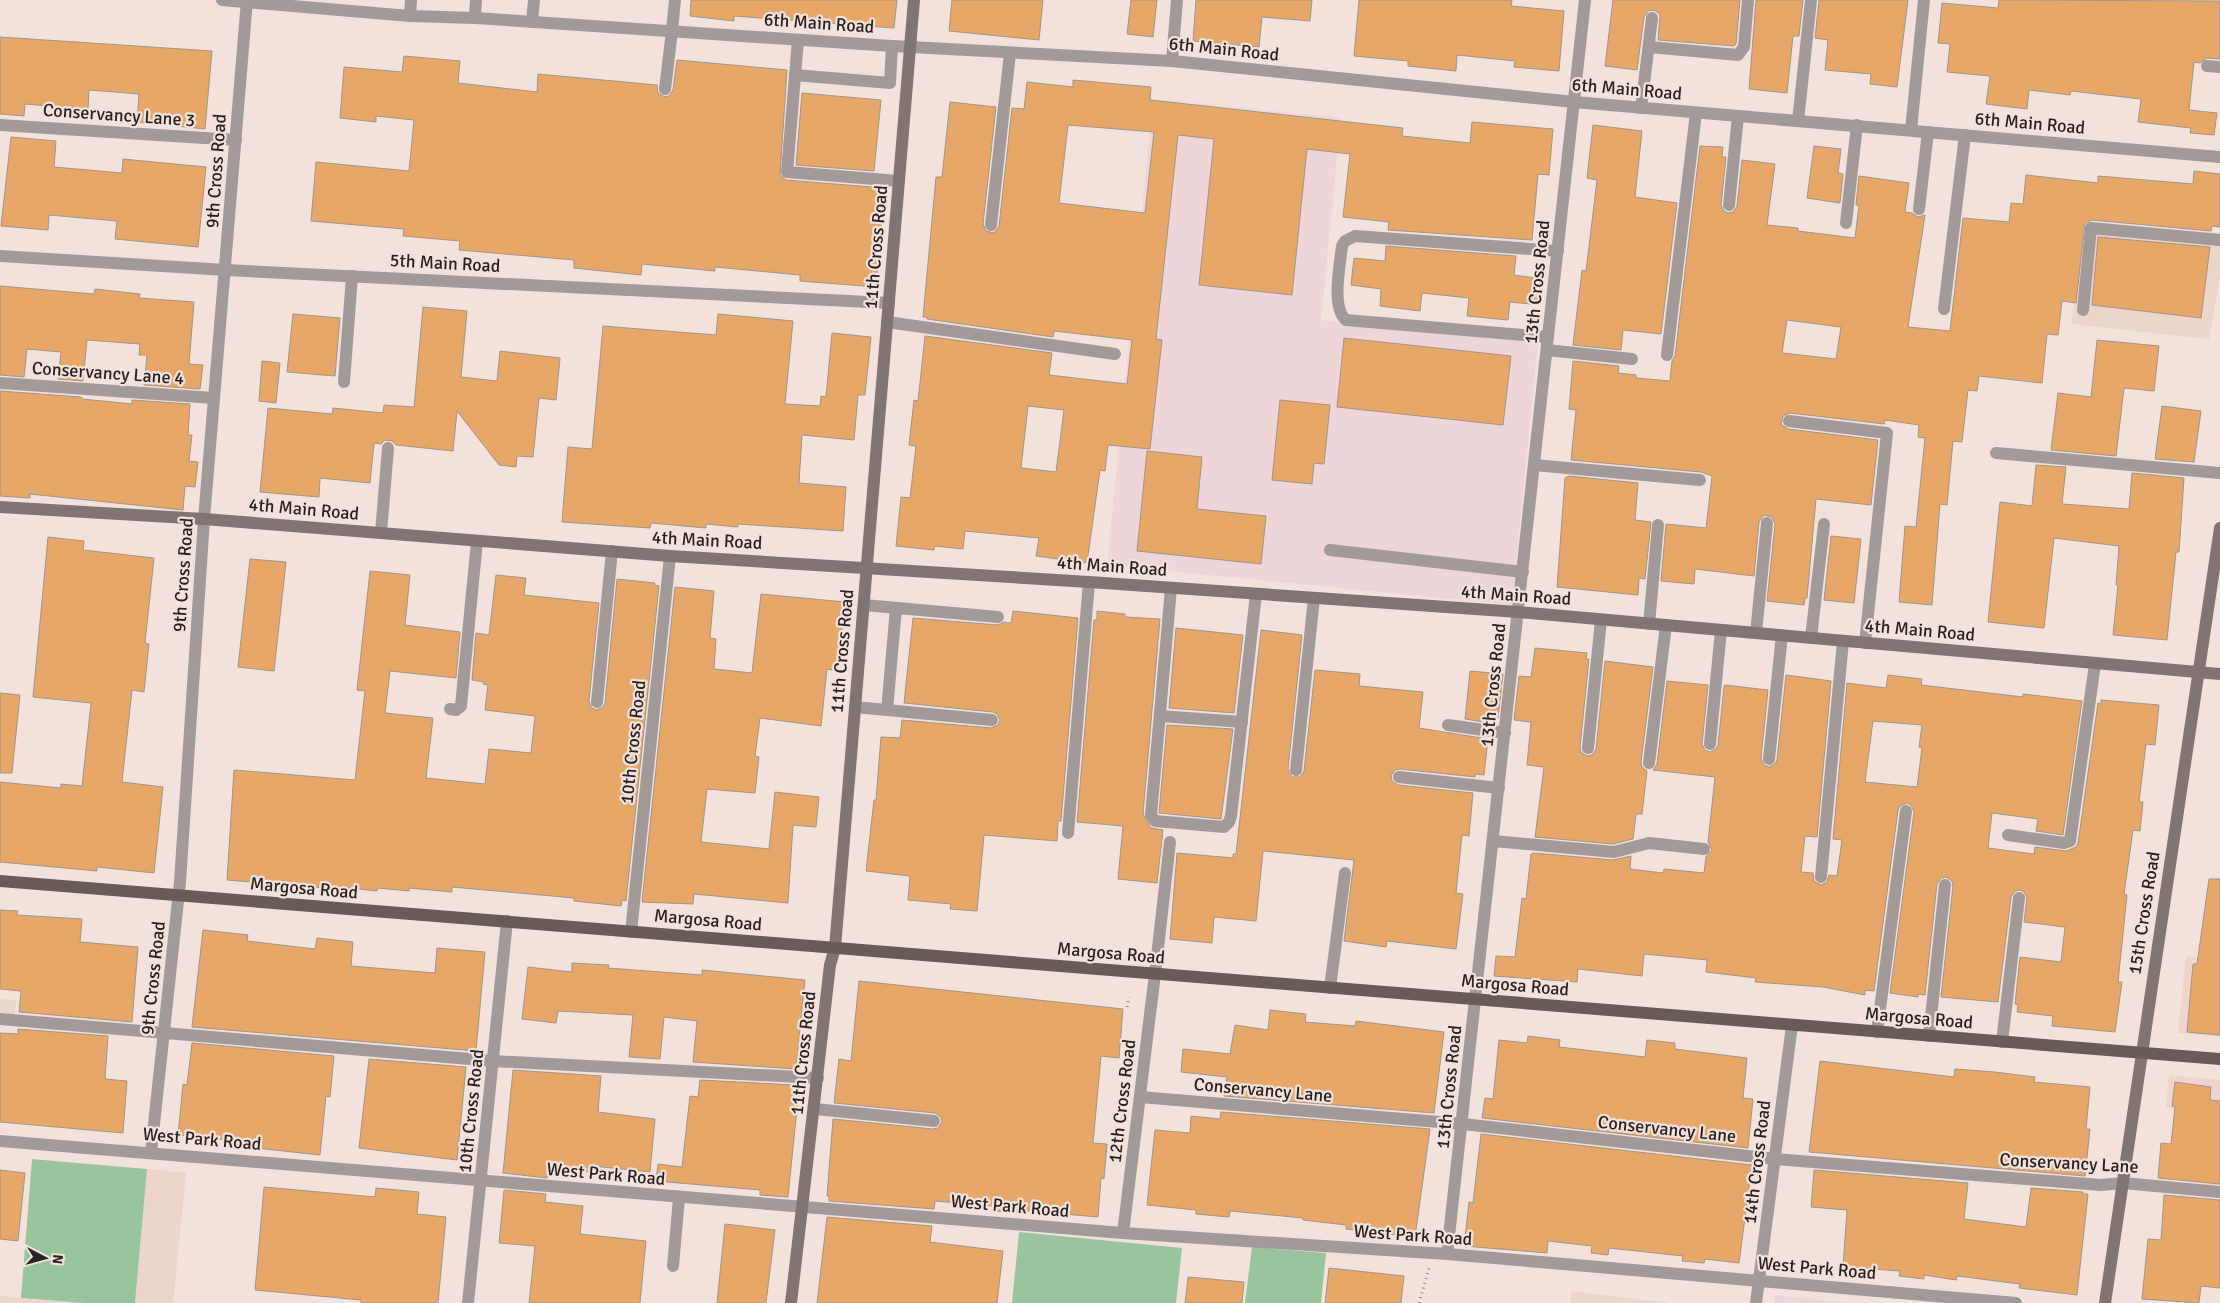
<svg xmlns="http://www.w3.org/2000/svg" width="2220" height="1303" viewBox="0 0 2220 1303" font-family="Signika,sans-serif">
	<rect width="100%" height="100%" fill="#f3e2dc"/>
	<g fill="#eed5cc">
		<path d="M2087,224l133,9v43l-11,63 -138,-15z"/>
		<path d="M2186,956l34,4v77l-42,-4z"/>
		<path d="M0,999l16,1 -2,25h-14z"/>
		<path d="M2169,1075l51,5v108l-15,-1 7,-74 -46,-5z"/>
		<path d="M147,1169l39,4 -13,130h-38z"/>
		<path d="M1571,1291l100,12h-101z"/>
		<path d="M0,1296l21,2 63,5h-84z"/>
	</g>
	<g fill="#efd5d7">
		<path d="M1153,99l188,19 -20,202 217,22 -26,263 -405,-40z"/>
		<path d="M1775,1295l74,8h-75z"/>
	</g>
	<g fill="#99c59c">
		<path d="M32,1159l115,10 -12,134h-51l-63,-5z"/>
		<path d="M1019,1232l163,16 -6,55h-164z"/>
		<path d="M1252,1247l74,6 -5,50h-76z"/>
	</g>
	<g fill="#e6a768" stroke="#a1958a" fill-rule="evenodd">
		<path d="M691,0h206l-3,28 -160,-12v5l-44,-5z"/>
		<path d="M952,0h91l-4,40 -90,-9z"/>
		<path d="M1131,0h26l-4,37 -26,-3z"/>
		<path d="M1196,0h116l-2,21 -48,-4 -3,30 -66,-6z"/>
		<path d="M1359,0h153l-1,6 53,5 -5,60 -45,-4 1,-6 -58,-6 -1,16 -48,-5v-5l-54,-5z"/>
		<path d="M1613,0h127l-4,44 -2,2 -76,-6 2,-25 -4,-4 -7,-1 -5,7 -7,53 -32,-4z"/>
		<path d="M1756,0h47l-4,36h-6l-6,57 -38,-4z"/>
		<path d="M1819,0h89l-11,87 -27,-3 1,-10 -46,-4 3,-30 -13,-2z"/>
		<path d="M1999,0l221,1v58l-13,-1 -7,5 -6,-1 -5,48 28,3 -3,22 -24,-2 1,-5 -53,-6 3,-23 -70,-8 -1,4 -41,-5 -2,19 -41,-5 4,-28 -43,-4 3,-28 -12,-1 4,-40 56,5z"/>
		<path d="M0,37l212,14 -7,78 -68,-7 2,-28 -50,-4 -1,19 -63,-5 -1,12 -24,-2z"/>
		<path d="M404,56l56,5 -2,22 79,9 1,-18 119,11 1,8 7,4 4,-1 4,-6 4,-30 110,10 -7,105 6,5 98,8 -8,99 -76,-6v-6l-85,-8v4l-73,-7 -1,11 -67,-7v-8l-115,-10 1,-9 -57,-5 1,-7 -93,-8 5,-59 93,9 5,-51 -38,-4v6l-36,-4 4,-51 58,5z"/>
		<path d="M1073,80l78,7 -1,13 253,28 -1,8 68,7 2,-21 81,7 -4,46 -11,-1 -6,66 -144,-10 1,-8 -46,-5 7,-63 -43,-5 -15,146 -93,-10 15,-146 -36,-4 -22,204 6,1 -12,109 -42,-4 -3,26 -5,-1 -13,93 -51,-7 3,-18 -74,-7 -2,18 -28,-3 -1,4 -38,-4 5,-49 9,1 6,-52 -7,-1 5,-45 4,1 7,-65 127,17 -3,22 78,9 5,-44 -78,-9 -1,6 -126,-18v-2h-4l13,-140h6l8,-75 46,5 -13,117 3,7 8,2 5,-7 13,-118 12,1 3,-27 46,5zM1068,125l86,7 -9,81 -86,-10zM1028,406l36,4 -8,62 -35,-4z"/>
		<path d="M802,93l79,7 -7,71 -78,-6z"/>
		<path d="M1593,125l49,6 -7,66 42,6 -16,131 -38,-4 -2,20 -48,-5 9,-75 4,1 11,-91 -10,-2z"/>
		<path d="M11,137l45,4 -2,26 68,6 1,-14 83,8 -8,80 -83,-8 2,-18 -68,-6 -1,15 -47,-4z"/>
		<path d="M1700,146l23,1 -1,10h4l-5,48 3,6 4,2 5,-1 4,-6 5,-46 33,4 -8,61 31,3v3l57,7 4,-33h-3l3,-29 50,7 -4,29 7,1 6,4 7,-2 -17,112 42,4 13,-113 46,4 2,-19 12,1 3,-29 72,8v-7l95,8 1,-13 26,3v53l-8,-1 -1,5 -119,-11 -7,3 -9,80 -14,-2 -4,34 -11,-1 -5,49 -63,-7 -2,15 -9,-1 -6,52 -9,-1 -6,64 -7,-1 -8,101 -33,-3 6,-76 11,1 9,-89 -7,-1 1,-12 -34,-5 -1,4 -94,-11 -7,3 -2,8 7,5 90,11 -7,65 -55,-6 -9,99h-2l-1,7 -37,-4 8,-77 -3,-7 -8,-2 -5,7 -5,54 -59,-7 -1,15 -33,-3 5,-57 40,4 6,-52 -11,-4 -130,-12 5,-50 -7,-1 4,-48 46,5 -1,7 18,2v3l34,3 2,-20 3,-5zM1787,320l54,7 -5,32 -54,-6z"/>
		<path d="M1814,146l27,3 -3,24 5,1 -3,29 -33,-5z"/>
		<path d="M2098,237l112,10 -9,71 -109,-13z"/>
		<path d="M1386,246l130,10 -2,19 29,4 -3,26 -30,-3 -2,18 -41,-4 2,-18 -47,-5 -2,18 -40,-5 1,-17 -30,-4 3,-27 31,3z"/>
		<path d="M0,286l94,8 1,-5 45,5 -1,4 55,4 -5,62 14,1 -3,24 -56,-4 3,-30h-8l1,-11 -53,-4 -4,41 -25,-2 3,-27 -34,-3 -3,28 -24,-2z"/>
		<path d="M423,307l44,4 -6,66 36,4 3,-30 60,7 -4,42 -17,-2 -6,59 -16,-1 -1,11 -17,-2 -42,-54 -4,40 -57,-6 -4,-4 -7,-1 -4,4 -7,-1 -4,40 -50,-5 -1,19 -59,-5 8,-84 64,6 1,-6 50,5 1,-8 30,2z"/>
		<path d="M293,314l47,4 -5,58 -48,-4z"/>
		<path d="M718,314l75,7 -8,83 35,2 1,-10 5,1 6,-64 39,4 -6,58h-7l-4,45 -52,-5 -3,48 47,4 -3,44 -105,-7v3l-32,-3v4l-55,-5 -1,5 -88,-6 6,-75 24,2 11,-123 113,9z"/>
		<path d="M1344,338l167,18 -8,69 -166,-18z"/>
		<path d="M2097,340l62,6 -5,45 -30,-3 -8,68 -65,-6 7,-57 33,4z"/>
		<path d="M262,361l18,2 -4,40 -17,-2z"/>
		<path d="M0,391l81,6 2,2 49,5v-4l58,4 -2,31h4l-3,26 9,1 -3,25 -10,-1 -2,24 -153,-16v4l-30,-2z"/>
		<path d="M1280,400l50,5 -6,59 -10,-1 -2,21 -40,-4z"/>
		<path d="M2162,406l39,5 -7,51 -39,-3z"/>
		<path d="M1147,451l55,6 -5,52 69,7 -5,48 -124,-13z"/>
		<path d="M2036,465l30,2 -4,37 67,5 3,-36 52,5 -5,74h-3l-9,88 -54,-5 5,-50h-2l3,-39 -65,-8 -10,90 -56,-6 12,-120 32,4z"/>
		<path d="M1569,476l69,7 -3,37 16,2 -6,57 -6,-1 -1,17 -81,-8 8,-109z"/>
		<path d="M1831,536l30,3 -7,64 -30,-3z"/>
		<path d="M48,537l36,4 -1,9 71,8 -9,85 4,1 -5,48 -12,-2 -10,92 41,5 -9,86 -57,-6v4l-97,-9v-80l61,6v-4l21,2 9,-83 -58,-6z"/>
		<path d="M250,559l36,3 -12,109 -36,-4z"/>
		<path d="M370,571l40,4 -5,50 55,7 -4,46 -66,-7 -5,42 48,5 -7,60 59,6 4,-35 42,4 4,-37 -50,-6 3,-25 -5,-1 1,-2 -12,-2 4,-47 13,2 7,-60 30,3 -2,17 75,8 -10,98 3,7 5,2 6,-3 2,-4 12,-124 38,4 -1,2 5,1 -33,315 -4,-1 -1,6 -47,-5v-3l-122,-11v5l-43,-4v3l-31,-3 -1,3 -54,-6v3l-96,-8 7,-110 121,10 10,-89 -8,-1z"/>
		<path d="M675,587l39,4 -4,47 6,1 -2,30 38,4 9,-79 84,8 -8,69 -10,-2 -6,57 -61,-8 -5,38 4,1 -4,36 -48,-4 -6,53 68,7 6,-57 44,5 -3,30 -23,-2 -5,78 -94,-9 -1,10 -51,-2z"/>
		<path d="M1013,611l65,7 -17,203h-3l-1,20 -73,-6 -7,76 -27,-2 1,-5 -43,-4 2,-24 -44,-5 8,-71h2l5,-63 19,1 2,-18 89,8 7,-3 2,-5 -3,-6 -4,-2 -89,-9 9,-85 85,7 6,-3 7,1z"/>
		<path d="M1097,611l28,3v3l35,2 -17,195 8,14 12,2 -6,53 -39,-4 5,-53 -46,-4 17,-202h3z"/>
		<path d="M1176,628l67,7 -9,78 -65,-5z"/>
		<path d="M1261,630l41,5 -14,134 4,8h8l4,-6 11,-101 45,4 -1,12 64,6 -4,36 69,11 -4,36 -9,-1v3l-75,-8 -5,1 -4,6 1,5 6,4 75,8 -4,43 -7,-1 -6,58 7,1 -7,55 -69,-8 -1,6 -42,-6 10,-81 -91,-9 -7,70 -42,-4 -2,26 -42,-4 7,-86 56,5v-4h3z"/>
		<path d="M1535,648l52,5 -1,6h3l-9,88 1,5 6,4 5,-1 4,-6 9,-88 48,6 -12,95 1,5 5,4 -5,43h-6l-3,25 -20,5 -78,-7 9,-70 -17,-2 4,-43 -17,-2 5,-44 12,1z"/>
		<path d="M1470,671l33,3 -5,44 -8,-1v6l-25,-4z"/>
		<path d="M1786,675l45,6 -14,156 -12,-1 -4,36 12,1 1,8 7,4 6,-3 2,-7 8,1 5,-36 -9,-1 14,-156 39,5 2,-13 34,4 -1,6 102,12v-3l59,7 -19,134 -27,-4 2,-12 -46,-6 -4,35 46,6 1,-7 31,4 10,-4 2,-4 20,-140 3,1v-4l58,5 -4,40 -9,-1 -7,58h4l-3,29 -7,-1 -9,64 3,1 -9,87h4l-7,50 -63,-6 1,-10 -36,-4 1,-7 -3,-1 5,-47 41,5 4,-35 -41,-5 3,-24 -3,-6 -4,-2 -5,1 -4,6 -13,105 -57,-5 12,-111 -1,-5 -6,-4 -5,1 -4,6 -12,111 -7,-1v3l-28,-4 24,-181 -3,-7 -4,-2 -7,3 -2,4 -24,181 -9,-1v5l-42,-8 -68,-5 1,-4 -50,-6 1,-12 -63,-6 -2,22 -64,-7 -1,13 -83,-6 2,-20 19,1 7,-59 4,1 5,-45 3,-1 79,7 18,-4 -1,13 33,4 1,-4 40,4 2,-16 6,-7 -4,-8 7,-65 -62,-7 4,-6 10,-83 41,4 -6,59 3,6 5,2 6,-3 2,-4 6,-58 1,-2 43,5 -7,68 3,7 5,2 6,-3 2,-4zM1873,721l49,4 -3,22 3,1 -5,39 -52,-5z"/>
		<path d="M0,693l20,2 -8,78h-12z"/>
		<path d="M1167,725l66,4 -12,90 -62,-6z"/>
		<path d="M2209,879h11v156l-33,-3 6,-68h4z"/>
		<path d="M0,910l18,1 -1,4 65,4 -2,23 58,5 -6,75 -113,-10 2,-21 -21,-2z"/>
		<path d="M203,930l45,5 -1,6 68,8 2,-11 36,4 -2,24 84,7 2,-25 48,4 -9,99 -284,-24z"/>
		<path d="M572,963l37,2 -1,3 94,7v-5l103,10 -9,89 -103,-7 4,-41 -33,-4 -4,42 -31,-2 4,-42 -75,-4 -2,12 -34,-4 6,-52 44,5z"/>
		<path d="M859,981l264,28 -4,49 -18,-2 -8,87 14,1 -3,35 -3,-1 -3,39 -81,-7v3l-25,-2 1,-5 -58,-5 -1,8 -105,-8v-5h-2l6,-77 100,10 5,-1 4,-6 -1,-5 -6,-4 -101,-10 5,-44 12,2z"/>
		<path d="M1270,1010l36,4 -1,8 50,4 1,-5 88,11 -10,81 -210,-17 3,-19 -46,-5 2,-23 47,5 5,-29 33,5z"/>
		<path d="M18,1029l90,7 -3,43 22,2 -4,52 -123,-11v-89l18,1z"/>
		<path d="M1528,1036l32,4 -1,7 86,10 2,-17 28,3v6l72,9 -4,40 10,1 -5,49 -266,-30 3,-20 8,1 6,-59 28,3z"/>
		<path d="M192,1043l142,13 -4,41 -4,-1 -6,59 -64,-7 1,-5 -79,-8 5,-51 4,1z"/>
		<path d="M369,1059l97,8 -9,93 -98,-12z"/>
		<path d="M1820,1061l134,16 1,-8 40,3 40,5 -1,5 56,5 -4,42h4l-5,47 -276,-24z"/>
		<path d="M513,1070l88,6 -3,36 57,7 -5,53 -57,-6 -1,6 -44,-4 -1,10 -44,-5z"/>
		<path d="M700,1080l95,5 -1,3 5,1 -11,108 -28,-2v-5l-104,-9 2,-17 24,3 8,-71 8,1z"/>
		<path d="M2175,1082l36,5 -1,13 10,1v83l-62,-6 3,-35 10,1 4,-37 -3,-1z"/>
		<path d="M1221,1112l209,17 -15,108 -69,-8v-4l-43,-5v-2l-73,-7 -1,6 -33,-3v-4l-49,-5 8,-75 35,3 1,-17 29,3z"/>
		<path d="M1481,1134l271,31 -13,98 -34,-4 -1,4 -22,-2 1,-5 -74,-8 -1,7 -17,-2 1,-7 -44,-5 -1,12 -83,-7 5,-44 4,1z"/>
		<path d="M0,1170l25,3 -7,68 -18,-2z"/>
		<path d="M1814,1170l154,13 -4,36 62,8 5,-39 52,4v2h5l-11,101 -58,-7 1,-4 -63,-8 -1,4 -32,-5v4l-25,-3 1,-5 -57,-4 4,-57 -36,-3z"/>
		<path d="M264,1187l111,10 1,-9 43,4 -2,22 29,3 -8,86h-77v-3l-106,-10z"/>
		<path d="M504,1190l42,4 -1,8 38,4 -3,28 66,7 -6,62h-111l6,-57 -36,-3z"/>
		<path d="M2164,1195l56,5v88l-19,-2 -2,17 -57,-4 6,-60 13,1z"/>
		<path d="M827,1217l105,9 -2,16 73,9 -6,52h-180z"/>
		<path d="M725,1224l50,6 -9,73h-49z"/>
		<path d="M1329,1268l75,8 -3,27h-76z"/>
		<path d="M1188,1277l56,5 -2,21h-57z"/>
	</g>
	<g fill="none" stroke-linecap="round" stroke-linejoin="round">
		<g stroke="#958984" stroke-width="3" stroke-dasharray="1 4" stroke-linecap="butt">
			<path d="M1127,1007l2,-10"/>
			<path d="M1419,1303l10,-35"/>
		</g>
		<g stroke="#a29a98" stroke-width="12">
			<path d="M410,16l1,-16"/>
			<path d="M475,18l1,-18"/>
			<path d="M532,22l2,-22"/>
			<path d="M798,40l-11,132 112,9"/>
			<path d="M2207,66l13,1"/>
			<path d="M795,75l95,8 2,-37"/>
			<path d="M665,89l7,-58"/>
			<path d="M1798,121l13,-121"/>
			<path d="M1729,205l9,-89"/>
			<path d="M1919,209l9,-77"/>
			<path d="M1846,223l11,-98"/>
			<path d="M991,225l19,-172"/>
			<path d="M1944,309l21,-174"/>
			<path d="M2083,310l8,-82 129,12"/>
			<path d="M1547,350l85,9"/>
			<path d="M1667,355l29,-242"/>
			<path d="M344,382l8,-106"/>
			<path d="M1789,421l98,12 -22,210"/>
			<path d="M1534,465l166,15"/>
			<path d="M381,533l7,-85"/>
			<path d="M1330,550l193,22"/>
			<path d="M1649,624l9,-99"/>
			<path d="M1756,633l11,-110"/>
			<path d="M1811,638l13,-114"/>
			<path d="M450,709l6,1 5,-4 16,-165"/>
			<path d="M1448,725l57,8"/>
			<path d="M1710,744l11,-114"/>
			<path d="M1588,748l13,-128"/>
			<path d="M1769,759l13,-124"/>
			<path d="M1649,763l17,-138"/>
			<path d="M1296,770l18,-172"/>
			<path d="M1399,777l100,11"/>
			<path d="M1493,841l121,11 35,-9 55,6"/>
			<path d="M1821,877l22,-236"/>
			<path d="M1155,974l15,-132"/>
			<path d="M1877,1032l29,-221"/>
			<path d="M1929,1036l16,-151"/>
			<path d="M2002,1042l17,-144"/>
			<path d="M493,1061l325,17"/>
			<path d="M1140,1097l323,27 312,35 326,26 22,-2 97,9"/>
			<path d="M673,1266l6,-68"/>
		</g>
		<g stroke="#a29a98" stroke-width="12">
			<path d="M222,0l188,16 65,2 417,28 280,15 402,41 646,55"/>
			<path d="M672,31l3,-31"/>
			<path d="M1649,47l89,8 6,-8 4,-47"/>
			<path d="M1172,61l5,-61"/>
			<path d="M1641,108l11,-90"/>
			<path d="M0,125l236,15"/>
			<path d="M1911,130l13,-130"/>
			<path d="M0,256l226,14 663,33"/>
			<path d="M887,322l228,32"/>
			<path d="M1548,337l-202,-17c-15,-12 -6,-55 -4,-74l3,-5 10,-5 203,15"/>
			<path d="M0,383l214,15"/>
			<path d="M1996,453l224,20"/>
			<path d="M1171,588l-20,227 4,6 69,6 5,-5 2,-6 25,-222"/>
			<path d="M864,605l134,12"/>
			<path d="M597,702l15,-151"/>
			<path d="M855,707l137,13"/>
			<path d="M887,710l9,-102"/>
			<path d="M1160,716l82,6"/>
			<path d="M1068,833l21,-251"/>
			<path d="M2008,835l56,8 6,-2 25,-177"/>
			<path d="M631,932l39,-376"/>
			<path d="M1330,988l15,-115"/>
			<path d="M0,1019l493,42"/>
			<path d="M815,1109l119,12"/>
			<path d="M0,1141l1123,92 324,21 569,49"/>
			<path d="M151,1152l29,-270 24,-363 43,-519"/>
			<path d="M1123,1233l32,-259"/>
			<path d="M1447,1254l138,-1254"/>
			<path d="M468,1303l39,-382"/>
			<path d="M1756,1303l36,-278"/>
		</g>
		<g stroke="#807572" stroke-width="12">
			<path d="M0,507l204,12 466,37 419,26 429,30 702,62"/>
			<path d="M791,1303l39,-338 5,-17 79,-948"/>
			<path d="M2105,1303l115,-775"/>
		</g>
		<path stroke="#695c58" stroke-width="12" d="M0,881l2220,178"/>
	</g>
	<g text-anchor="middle" stroke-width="4.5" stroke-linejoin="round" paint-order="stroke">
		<g font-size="18" fill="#28221f" stroke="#f3e2dc">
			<text transform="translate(819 23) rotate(4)" y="6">6th Main Road</text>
			<text transform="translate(1224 49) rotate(6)" y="6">6th Main Road</text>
			<text transform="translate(1627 89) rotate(5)" y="6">6th Main Road</text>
			<text transform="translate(119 115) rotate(4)" y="6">Conservancy Lane 3</text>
			<text transform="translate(2030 123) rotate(5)" y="6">6th Main Road</text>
			<text transform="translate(216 171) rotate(-86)" y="6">9th Cross Road</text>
			<text transform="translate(876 247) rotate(-85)" y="6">11th Cross Road</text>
			<text transform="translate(445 263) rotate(3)" y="6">5th Main Road</text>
			<text transform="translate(1537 282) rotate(-84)" y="6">13th Cross Road</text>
			<text transform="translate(108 373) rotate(4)" y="6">Conservancy Lane 4</text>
			<text transform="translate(304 509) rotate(5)" y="6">4th Main Road</text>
			<text transform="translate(707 540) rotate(3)" y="6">4th Main Road</text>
			<text transform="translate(1112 566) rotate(4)" y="6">4th Main Road</text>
			<text transform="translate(183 575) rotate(-86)" y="6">9th Cross Road</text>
			<text transform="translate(1516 595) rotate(4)" y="6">4th Main Road</text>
			<text transform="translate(1920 630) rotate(5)" y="6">4th Main Road</text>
			<text transform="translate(842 651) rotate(-85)" y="6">11th Cross Road</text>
			<text transform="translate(1493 685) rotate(-84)" y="6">13th Cross Road</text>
			<text transform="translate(633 742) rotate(-84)" y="6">10th Cross Road</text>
			<text transform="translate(304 888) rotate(5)" y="6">Margosa Road</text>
			<text transform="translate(2144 913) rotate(-81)" y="6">15th Cross Road</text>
			<text transform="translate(708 920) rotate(5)" y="6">Margosa Road</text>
			<text transform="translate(1111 953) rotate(5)" y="6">Margosa Road</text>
			<text transform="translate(153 978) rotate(-84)" y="6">9th Cross Road</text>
			<text transform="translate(1515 985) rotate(5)" y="6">Margosa Road</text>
			<text transform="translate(1919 1018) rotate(5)" y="6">Margosa Road</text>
			<text transform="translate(803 1053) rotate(-84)" y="6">11th Cross Road</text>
			<text transform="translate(1449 1087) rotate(-84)" y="6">13th Cross Road</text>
			<text transform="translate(1263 1090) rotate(5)" y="6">Conservancy Lane</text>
			<text transform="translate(1122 1101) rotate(-83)" y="6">12th Cross Road</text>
			<text transform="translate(471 1111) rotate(-84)" y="6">10th Cross Road</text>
			<text transform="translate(1667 1129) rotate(6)" y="6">Conservancy Lane</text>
			<text transform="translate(202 1139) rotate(5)" y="6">West Park Road</text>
			<text transform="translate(1757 1162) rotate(-83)" y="6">14th Cross Road</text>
			<text transform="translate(2069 1163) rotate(3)" y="6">Conservancy Lane</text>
			<text transform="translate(606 1174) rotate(5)" y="6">West Park Road</text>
			<text transform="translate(1010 1206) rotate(5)" y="6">West Park Road</text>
			<text transform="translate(1413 1235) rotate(4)" y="6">West Park Road</text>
			<text transform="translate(1817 1268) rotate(5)" y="6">West Park Road</text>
		</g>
	</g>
	<g transform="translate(45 1258) rotate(96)" stroke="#f3e2dc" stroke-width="4" paint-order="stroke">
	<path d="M0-4L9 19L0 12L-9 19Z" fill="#28221f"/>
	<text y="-8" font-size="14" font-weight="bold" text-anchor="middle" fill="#28221f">N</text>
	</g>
</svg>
